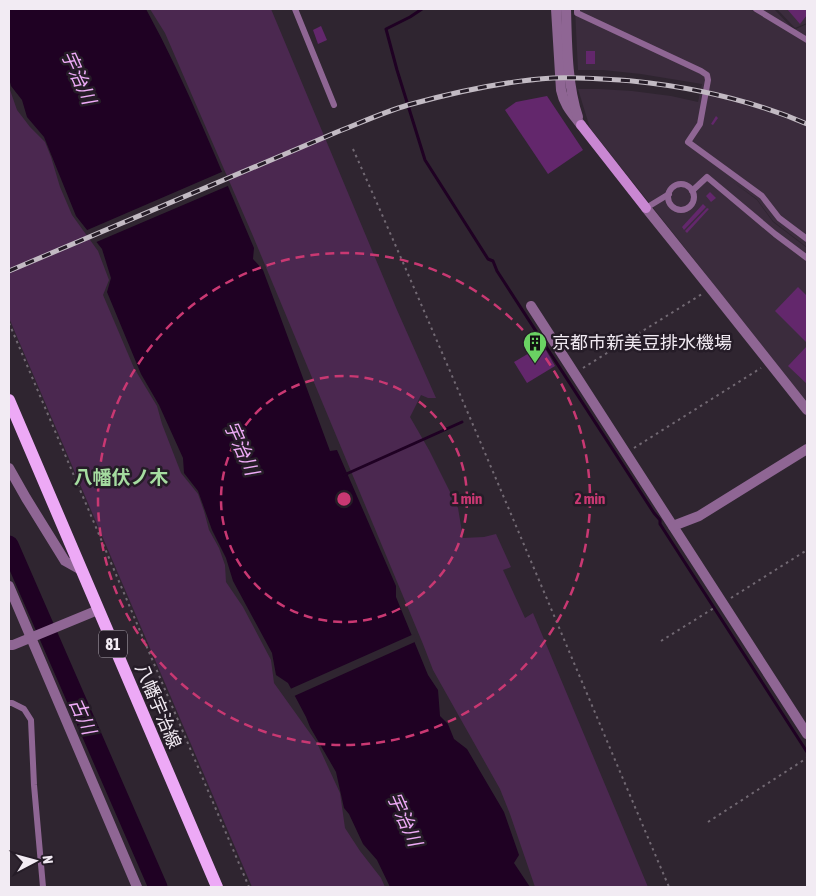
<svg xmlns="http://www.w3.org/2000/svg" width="816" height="896" viewBox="0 0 816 896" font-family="'Asap Condensed','Noto Sans JP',sans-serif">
	<rect width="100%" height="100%" fill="#2f2530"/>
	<g fill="#3b2c3d">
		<path d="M575,9h199l19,20h3l11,-5v223l-34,-26 -16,-22 -24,-17 24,18 16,22 34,26v154l-217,-274 -12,-39h21l33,2 39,5 27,6 4,-18 -61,-10 -38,-4h-25z"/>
		<path d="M777,9h30v14l-12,5z"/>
	</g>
	<g fill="#4b2850">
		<path d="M150,9h121l126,301 39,88h-8l-7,-3 -11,22 19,33 29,58 5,30 21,-1 12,-3 15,33 -8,3 22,48 8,-5 115,274h-113l-25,-73 -10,-25 -67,-119 -10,-26 -170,-408 -88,-203z"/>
		<path d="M9,87l8,23 13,17 15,15 6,15 9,30 12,28 26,36 11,29 -6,15 31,73 23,38 5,18 19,49 17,21 6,17 5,19 10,18 6,17 1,17 17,25 28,53 3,23 43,60 23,50 5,35 15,23 21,27 4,9h-133l-243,-569z"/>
	</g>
	<path fill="#1f0123" d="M9,9h137c42,77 74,159 108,239l-1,11 10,11 67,181 7,-1 59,136v11l32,78 10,15 2,26 8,8 6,15 13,10 37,63 15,43 -5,8 16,24h-140l-13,-27 -14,-16 -14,-30 -5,-6 -8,-36 -26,-45 -4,-10 -18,-34 -12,-8 -4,-22 -39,-72 -7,-23 -14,-28 -14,-39 -14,-18 -1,-15 -24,-53 -18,-31 -34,-82 4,-14 -9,-29 -26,-33 -32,-79 -17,-20 -5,-17 -11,-14 -2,-8z"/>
	<g fill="#2f2530">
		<path d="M224,171l6,14 -136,58 -9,-12z"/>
		<path d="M414,634l3,7 -125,56 -4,-7z"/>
	</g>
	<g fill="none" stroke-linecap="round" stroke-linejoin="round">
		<g stroke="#1f0123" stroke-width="3">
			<path d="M422,9l-12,8 -24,12 11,41 28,90 63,99 5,2 4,10 157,242 6,7v4l147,228"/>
			<path d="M344,475l118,-53"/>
		</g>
		<path stroke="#1f0123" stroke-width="19" d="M9,545l149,342"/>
	</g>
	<g fill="#63276c">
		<path d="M787,9h20v6l-7,9z"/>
		<path d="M321,26l6,14 -9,4 -5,-14z"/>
		<rect x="586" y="51" width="9" height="13"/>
		<path d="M547,96l36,54 -35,24 -43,-64 11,-8z"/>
		<path d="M716,116l2,2 -5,7 -2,-1z"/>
		<path d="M710,192l6,6 -5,4 -5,-6z"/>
		<path d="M703,204l3,3 -22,23 -2,-3z"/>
		<path d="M707,208l2,1 -22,24 -2,-2z"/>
		<path d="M798,287l9,9v47l-32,-32z"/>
		<path d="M543,345l12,21 -28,17 -13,-21z"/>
		<path d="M807,346v38l-19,-18z"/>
	</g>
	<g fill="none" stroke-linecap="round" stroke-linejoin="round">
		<g stroke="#726973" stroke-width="2" stroke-dasharray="2.5 4" stroke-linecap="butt">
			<path d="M353,149c109,245 211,492 316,738"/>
			<path d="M9,323l240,564"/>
			<path d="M583,368l119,-74"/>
			<path d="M634,448l127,-80"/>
			<path d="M731,598l76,-48"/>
			<path d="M661,641l53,-33"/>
			<path d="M708,822l99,-64"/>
		</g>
		<g stroke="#8f6694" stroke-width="6">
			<path d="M295,9l39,96"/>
			<path d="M577,9v4l124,58 6,4 1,5 -8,44 -12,18 74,54 17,22 28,21"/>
			<path d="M756,9l51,31"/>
			<circle cx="681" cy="197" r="13"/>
			<path d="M692,191l15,-14 68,57 32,24"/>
			<path d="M646,208l23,-14"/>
			<path d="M9,703h3l12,6 7,11 3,65 9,102"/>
		</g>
		<g stroke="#8f6694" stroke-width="10">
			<path d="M556,9l5,81c3,15 11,23 20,35"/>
			<path d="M566,9c1,34 1,76 12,108"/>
			<path d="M646,208l65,81 96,121"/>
			<path d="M531,306l276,428"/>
			<path d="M9,468l17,30 39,63 16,9"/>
			<path d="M673,526l26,-10 108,-67"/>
			<path d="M9,586l128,301"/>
			<path d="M9,645h4l85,-35"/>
		</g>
		<path stroke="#c987d2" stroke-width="10" d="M581,125l65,83"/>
		<path stroke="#eda9f6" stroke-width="12" d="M9,400l208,487"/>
		<g stroke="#c2bac3" stroke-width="5">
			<path id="rail" d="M9,271l328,-139c23,-9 47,-20 71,-27 47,-13 96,-24 145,-27 26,-1 52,1 79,3 60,6 119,19 175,43"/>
		</g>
		<use href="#rail" stroke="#251c27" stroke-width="3" stroke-dasharray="9" stroke-linecap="butt"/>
	</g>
	<g fill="none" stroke="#c93872" stroke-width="2.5" stroke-dasharray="9 6">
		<circle cx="344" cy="499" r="123"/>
		<circle cx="344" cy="499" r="246"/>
	</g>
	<defs>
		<g id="building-pin" transform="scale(1.25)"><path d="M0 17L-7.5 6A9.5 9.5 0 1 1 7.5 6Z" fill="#6ad363" stroke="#251c27"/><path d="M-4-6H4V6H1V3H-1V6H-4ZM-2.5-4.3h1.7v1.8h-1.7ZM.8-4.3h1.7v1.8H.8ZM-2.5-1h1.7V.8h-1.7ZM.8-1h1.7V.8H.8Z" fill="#111"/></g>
	</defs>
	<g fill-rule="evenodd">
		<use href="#building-pin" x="535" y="343"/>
	</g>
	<g text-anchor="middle" stroke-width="5" stroke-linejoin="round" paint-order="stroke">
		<rect fill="#251c27" stroke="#b4adb6" stroke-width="1" x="99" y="630.5" width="28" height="27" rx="4"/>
		<g font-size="16" font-weight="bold" fill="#f2ebf3">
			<text x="113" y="650">81</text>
		</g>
		<g font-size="18" fill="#f2ebf3" stroke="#251c27" text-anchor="start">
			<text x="552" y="349">京都市新美豆排水機場</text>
		</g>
		<g font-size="18" fill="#f2ebf3" stroke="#251c27">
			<text transform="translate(158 706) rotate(67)" y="6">八幡宇治線</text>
		</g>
		<g font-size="19" font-style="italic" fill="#eeabf7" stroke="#251c27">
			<text transform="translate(79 77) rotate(66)" y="7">宇治川</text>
			<text transform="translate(242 448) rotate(66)" y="7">宇治川</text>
			<text transform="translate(83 716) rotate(66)" y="7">古川</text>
			<text transform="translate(405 819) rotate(66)" y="7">宇治川</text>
		</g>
		<g font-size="19" font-weight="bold" fill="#a5dca0" stroke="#251c27">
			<text x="121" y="484">八幡伏ノ木</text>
		</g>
	</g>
	<circle cx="344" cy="499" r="8" fill="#c93872" stroke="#251c27" stroke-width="2.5"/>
	<g font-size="15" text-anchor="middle" font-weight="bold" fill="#c93872" stroke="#251c27" stroke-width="5" stroke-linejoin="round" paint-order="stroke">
		<text x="467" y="504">1 min</text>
		<text x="590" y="504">2 min</text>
	</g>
	<rect width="816" height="896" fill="none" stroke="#f2ebf3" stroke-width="20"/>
	<g transform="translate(35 861) rotate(84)" stroke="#251c27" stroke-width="4" paint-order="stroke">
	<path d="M0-4L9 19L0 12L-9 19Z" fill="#f2ebf3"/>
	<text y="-8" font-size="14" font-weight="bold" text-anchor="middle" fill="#f2ebf3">N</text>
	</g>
</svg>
